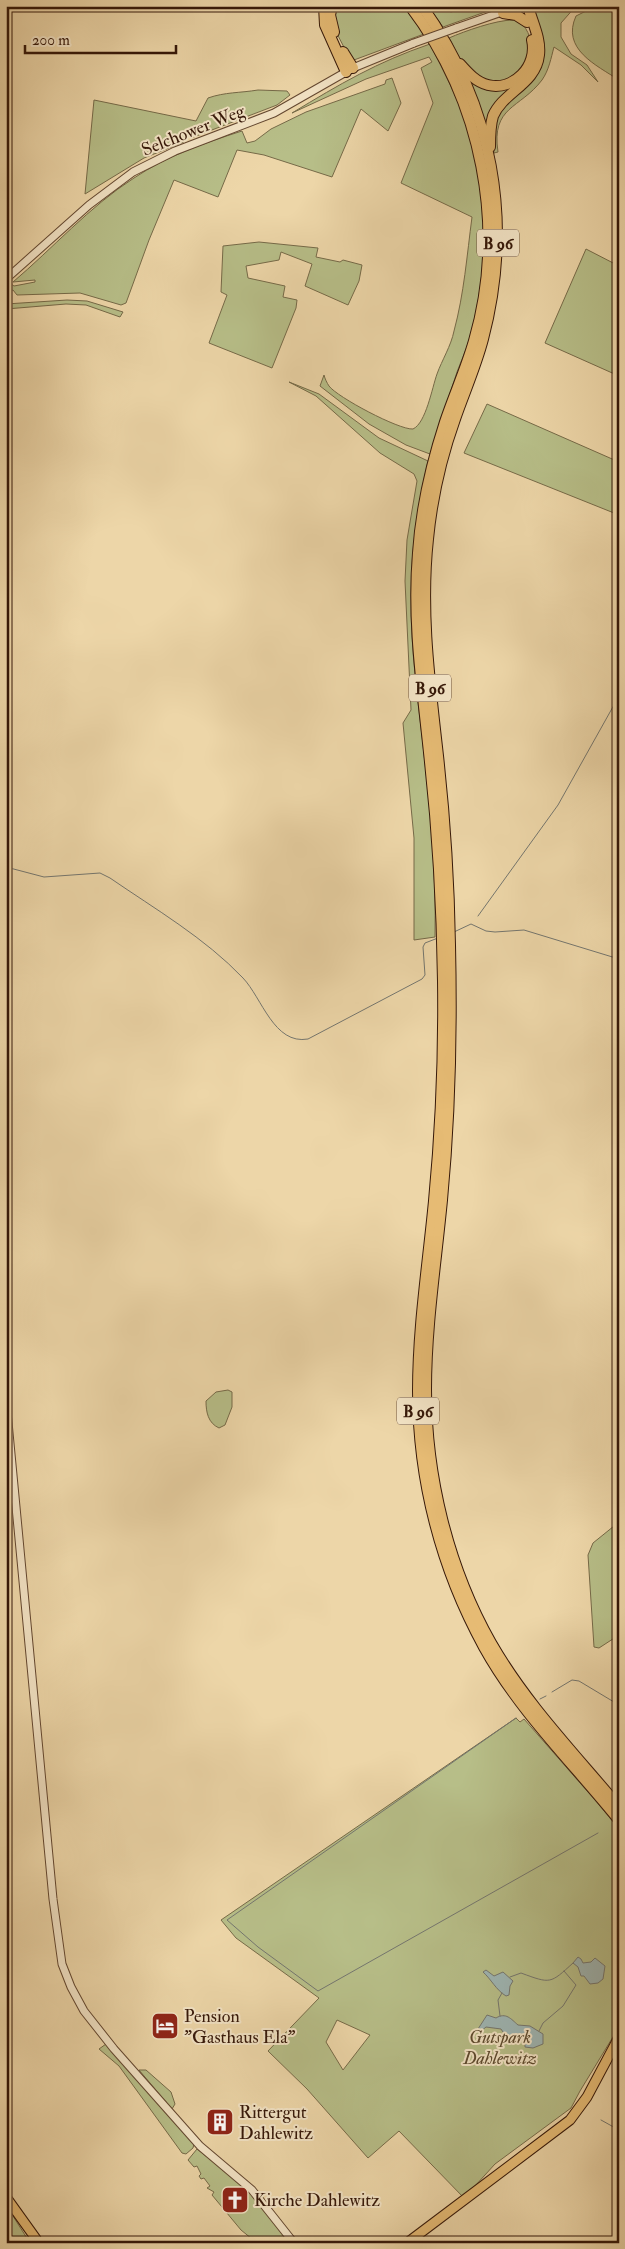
<svg xmlns="http://www.w3.org/2000/svg" width="625" height="2249" viewBox="0 0 625 2249" font-family="'IM FELL Double Pica',serif">
	<rect width="100%" height="100%" fill="#edd6a8"/>
	<filter id="stains"><feTurbulence type="fractalNoise" baseFrequency=".004" numOctaves="4"/><feColorMatrix values="0 0 0 0 .2 0 0 0 0 .09 0 0 0 0 .02 0 0 0 .5 -.17"/></filter>
	<radialGradient id="worn" r=".72"><stop offset=".6" stop-color="#630" stop-opacity="0"/><stop offset="1" stop-color="#630" stop-opacity=".3"/></radialGradient>
	<g fill="#b7be88" stroke="#766a48" fill-rule="evenodd">
		<path d="M335,6h68l21,28 -70,26 -6,-5 -15,-29z"/>
		<path d="M428,6h9l14,6 19,-6h32l-59,21z"/>
		<path d="M536,6h40l-15,17v14l10,17 16,11 11,17 -17,-17 -27,-18c-3,11 -5,23 -12,33 -22,29 -51,26 -44,72l-4,1c-7,-39 14,-52 39,-76v-68z"/>
		<path d="M596,6h23v74c-23,-15 -58,-31 -43,-64z"/>
		<path d="M516,18c22,17 19,46 -5,59 -7,4 -13,7 -22,5 -6,-1 -17,-10 -22,-15 -8,-7 -13,-20 -18,-29 16,-7 47,-18 64,-18z"/>
		<path d="M530,19c3,10 7,20 7,31 1,36 -47,41 -49,84l-21,-60c23,24 63,16 67,-20 2,-12 -2,-23 -6,-34z"/>
		<path d="M430,44c12,24 24,47 34,72 25,71 26,152 5,224 -3,11 -8,21 -12,32 -9,27 -18,55 -27,82l-24,-9 -37,-21 -49,-38 4,-11c1,4 3,8 5,11 8,11 70,44 84,43 13,-6 19,-41 24,-55 5,-14 14,-28 17,-43 10,-37 13,-76 18,-114l-71,-34 32,-80 -12,-35 11,-6 -3,-5 -63,22 -74,34c48,-29 85,-51 138,-69z"/>
		<path d="M392,78l9,25 -13,28 -27,-22 -29,68 -68,-22 -27,-5 -19,47 -44,-17 -25,60 -23,63 -5,2 -41,-12 -63,2 -4,-5 -6,2 -1,-4 5,-4 3,2 21,-4v-2l-22,2c39,-33 77,-76 121,-104 33,-22 70,-35 108,-47l5,12 8,-2 16,-12 35,-17 79,-28 1,-4z"/>
		<path d="M258,90l29,1 3,4 -13,10 -86,33 -1,-4 -6,8 -40,16 -59,36 9,-94 102,21 12,-23c17,-6 32,-5 50,-8z"/>
		<path d="M259,242l59,6 -2,9 24,5 3,-2 19,5 -3,16 -11,24 -43,-19 7,-22 -31,-12 -2,8 -33,6 2,12 37,8 -2,11 14,3 -1,8 -24,60 -63,-25 18,-48 -6,-3 2,-46z"/>
		<path d="M586,249l33,17v110l-74,-33z"/>
		<path d="M67,300l20,1 36,11 -3,5 -34,-12 -20,-1 -60,5v-5z"/>
		<path d="M289,382l30,12 60,44 49,23c-10,44 -17,87 -17,132 -1,57 8,113 14,170 7,58 11,116 10,174l-21,3v-102l-11,-115 8,-13 -6,-129 2,-41 10,-59 -3,-7 -34,-21 -64,-57z"/>
		<path d="M487,404l132,58v53l-155,-62z"/>
		<path d="M228,1390l4,2v15l-7,18 -6,3c-11,-5 -13,-16 -13,-27l10,-9z"/>
		<path d="M619,1522v113l-20,13 -5,-1 -6,-92 5,-12z"/>
		<path d="M516,1718l4,4 4,-3 71,81 24,29v198l-39,64 -9,17 -76,56 -31,34 -65,-67 -31,27 -61,-69 -39,-38 51,-53 -83,-60 -15,-18zM337,2020l33,15 -27,35 -17,-28z"/>
		<path d="M106,2044l88,100 -1,4 -7,6 -4,-1 -63,-87 -20,-17z"/>
		<path d="M139,2070h7l25,22 4,12 -3,5z"/>
		<path d="M197,2149l48,38 45,56h-33l-16,-13 -29,-35 2,-3 -7,-4 3,-2 -6,-8 -3,1 -2,-3 2,-2 -4,-8 -3,1 -6,-7z"/>
		<path d="M6,2205l24,38h-24z"/>
	</g>
	<g fill="#9eb6b4" stroke="#74766f">
		<path d="M578,1957l3,2 2,4 8,-1 4,-4 10,8 -2,13 -5,4 -8,1 -6,-8h-3l-3,-9 -5,-4z"/>
		<path d="M486,1970l8,6 9,-4 10,9 -3,5 -1,9 -3,1c-10,-6 -15,-17 -23,-24z"/>
		<path d="M487,2015l9,3c10,-6 15,1 22,7l12,1 13,8v10l-10,4 -8,-1v-7l-16,1 -8,-12 -15,-2 -6,5 -2,-3z"/>
	</g>
	<g fill="none" stroke-linecap="round" stroke-linejoin="round">
		<g stroke="#74766f" stroke-width="1">
			<path d="M6,867l38,10 56,-4 10,5c45,31 95,60 133,100 19,20 31,67 65,61l114,-60 3,-4 -2,-28 2,-4 13,-5"/>
			<path d="M478,916l80,-111 61,-109"/>
			<path d="M454,932l17,-8 15,7 9,1 29,-2 95,29"/>
			<path d="M552,1692l20,-12 7,1 40,24"/>
			<path d="M540,1699l6,-3"/>
			<path d="M516,1718l-289,202 31,27 60,44 280,-158"/>
			<path d="M510,1977l11,-4c30,11 29,11 52,-10"/>
			<path d="M500,2016l-2,-16 4,-7"/>
			<path d="M539,2031l4,-8 20,-17 13,-21 -12,-14"/>
			<path d="M601,2120l18,10"/>
		</g>
		<g stroke="#634730" stroke-width="9">
			<g id="minor">
				<path d="M456,28l63,-22"/>
				<path d="M6,279l83,-74 44,-33 42,-21 99,-38 79,-45 61,-25"/>
				<path d="M6,1401l47,498 9,65 9,23 13,24 30,38 86,97 52,44 42,53"/>
			</g>
		</g>
		<g stroke="#351708" stroke-width="11">
			<g id="major">
				<path d="M6,2197l33,46"/>
				<path d="M407,2243l163,-123 17,-23 32,-60"/>
			</g>
		</g>
		<g stroke="#351708" stroke-width="12">
			<g id="highway">
				<path d="M324,6l1,19 21,47"/>
				<path d="M332,6l-2,9 4,17"/>
				<path d="M410,6c72,95 97,221 64,335 -8,28 -20,54 -29,81 -14,43 -24,86 -27,131 -6,70 5,139 12,209 8,73 12,146 13,219 1,73 -2,147 -9,220 -6,63 -16,126 -16,190 0,89 23,178 66,256 36,65 89,116 135,173"/>
				<path d="M422,6c71,100 92,215 61,333 -7,27 -19,54 -28,80 -14,39 -23,79 -27,120 -8,73 2,145 10,217 7,63 11,126 12,189 2,85 0,171 -8,255 -6,63 -16,126 -16,189 0,87 22,178 65,254 35,61 83,110 128,164"/>
				<path d="M503,13l13,2 11,7"/>
				<path d="M343,52l10,16"/>
				<path d="M460,64c8,9 16,18 28,21 26,6 50,-19 44,-45"/>
				<path d="M490,147c0,-9 0,-21 3,-31 10,-24 43,-32 46,-61 2,-17 -7,-33 -11,-49"/>
			</g>
		</g>
		<use href="#minor" stroke="#f3e4c6" stroke-width="7"/>
		<use href="#major" stroke="#e6bb74" stroke-width="9"/>
		<use href="#highway" stroke="#e6bb74" stroke-width="10"/>
		<g stroke="#634730" stroke-width="9" stroke-linecap="butt">
			<path id="minor-bridge" d="M414,43l42,-15"/>
		</g>
		<use href="#minor-bridge" stroke="#f3e4c6" stroke-width="7"/>
	</g>
	<defs>
		<g id="hotel-square" transform="scale(1.4375)"><rect x="-9" y="-9" width="18" height="18" rx="4" fill="#8f2418" stroke="#f3e4c6"/><path d="M-6-4.5h1.5V1H6V5H4.5V3h-9V5H-6ZM-4 0a1.8 1.8 0 1 1 3.6 0ZM.5 0V-2.5h3Q6-2.5 6 0Z" fill="#fff"/></g>
		<g id="building-square" transform="scale(1.4375)"><rect x="-9" y="-9" width="18" height="18" rx="4" fill="#8f2418" stroke="#f3e4c6"/><path d="M-4-6H4V6H1V3H-1V6H-4ZM-2.5-4.3h1.7v1.8h-1.7ZM.8-4.3h1.7v1.8H.8ZM-2.5-1h1.7V.8h-1.7ZM.8-1h1.7V.8H.8Z" fill="#fff"/></g>
		<g id="church-square" transform="scale(1.4375)"><rect x="-9" y="-9" width="18" height="18" rx="4" fill="#8f2418" stroke="#f3e4c6"/><path d="M-1.2-6h2.4v3.5h3.3v2.4h-3.3V6h-2.4V-.1h-3.3v-2.4h3.3Z" fill="#fff"/></g>
	</defs>
	<g fill-rule="evenodd">
		<use href="#hotel-square" x="165" y="2026"/>
		<use href="#building-square" x="220" y="2122"/>
		<use href="#church-square" x="235" y="2200"/>
	</g>
	<g text-anchor="middle" stroke-width="4" stroke-linejoin="round" paint-order="stroke">
		<g fill="#f3e4c6" stroke="#6e5441" stroke-width="1">
			<rect x="477" y="229.5" width="42" height="27" rx="4"/>
			<rect x="409" y="674.5" width="42" height="27" rx="4"/>
			<rect x="397" y="1397.5" width="42" height="27" rx="4"/>
		</g>
		<g font-size="16" font-weight="bold" fill="#351708">
			<text x="498" y="249">B 96</text>
			<text x="430" y="694">B 96</text>
			<text x="418" y="1417">B 96</text>
		</g>
		<g font-size="18" fill="#351708" stroke="#f3e4c6">
			<text transform="translate(193 130) rotate(-22)" y="6">Selchower Weg</text>
		</g>
		<g font-size="18" fill="#351708" stroke="#f3e4c6" text-anchor="start">
			<text x="184" y="2022">Pension<tspan x="184" dy="21">"Gasthaus Ela"</tspan></text>
			<text x="239" y="2118">Rittergut<tspan x="239" dy="21">Dahlewitz</tspan></text>
			<text x="254" y="2206">Kirche Dahlewitz</text>
		</g>
		<g font-size="18" font-style="italic" fill="#5c492e" stroke="#f3e4c6">
			<text x="500" y="2043">Gutspark<tspan x="500" dy="21">Dahlewitz</tspan></text>
		</g>
	</g>
	<rect width="625" height="2249" fill="none" stroke="#edd6a8" stroke-width="25"/>
	<rect x="8" y="8" width="610" height="2234" fill="none" stroke="#351708" stroke-width="2.5"/>
	<rect x="12" y="12" width="600" height="2224" fill="none" stroke="#351708"/>
	<path d="M25 45v8h151v-8" fill="none" stroke="#351708" stroke-width="2.5"/>
	<text x="32" y="45" font-size="15" fill="#351708" stroke="#f3e4c6" stroke-width="4" paint-order="stroke">200 m</text>
	<rect width="100%" height="100%" filter="url(#stains)"/>
	<rect width="100%" height="100%" fill="url(#worn)"/>
</svg>
